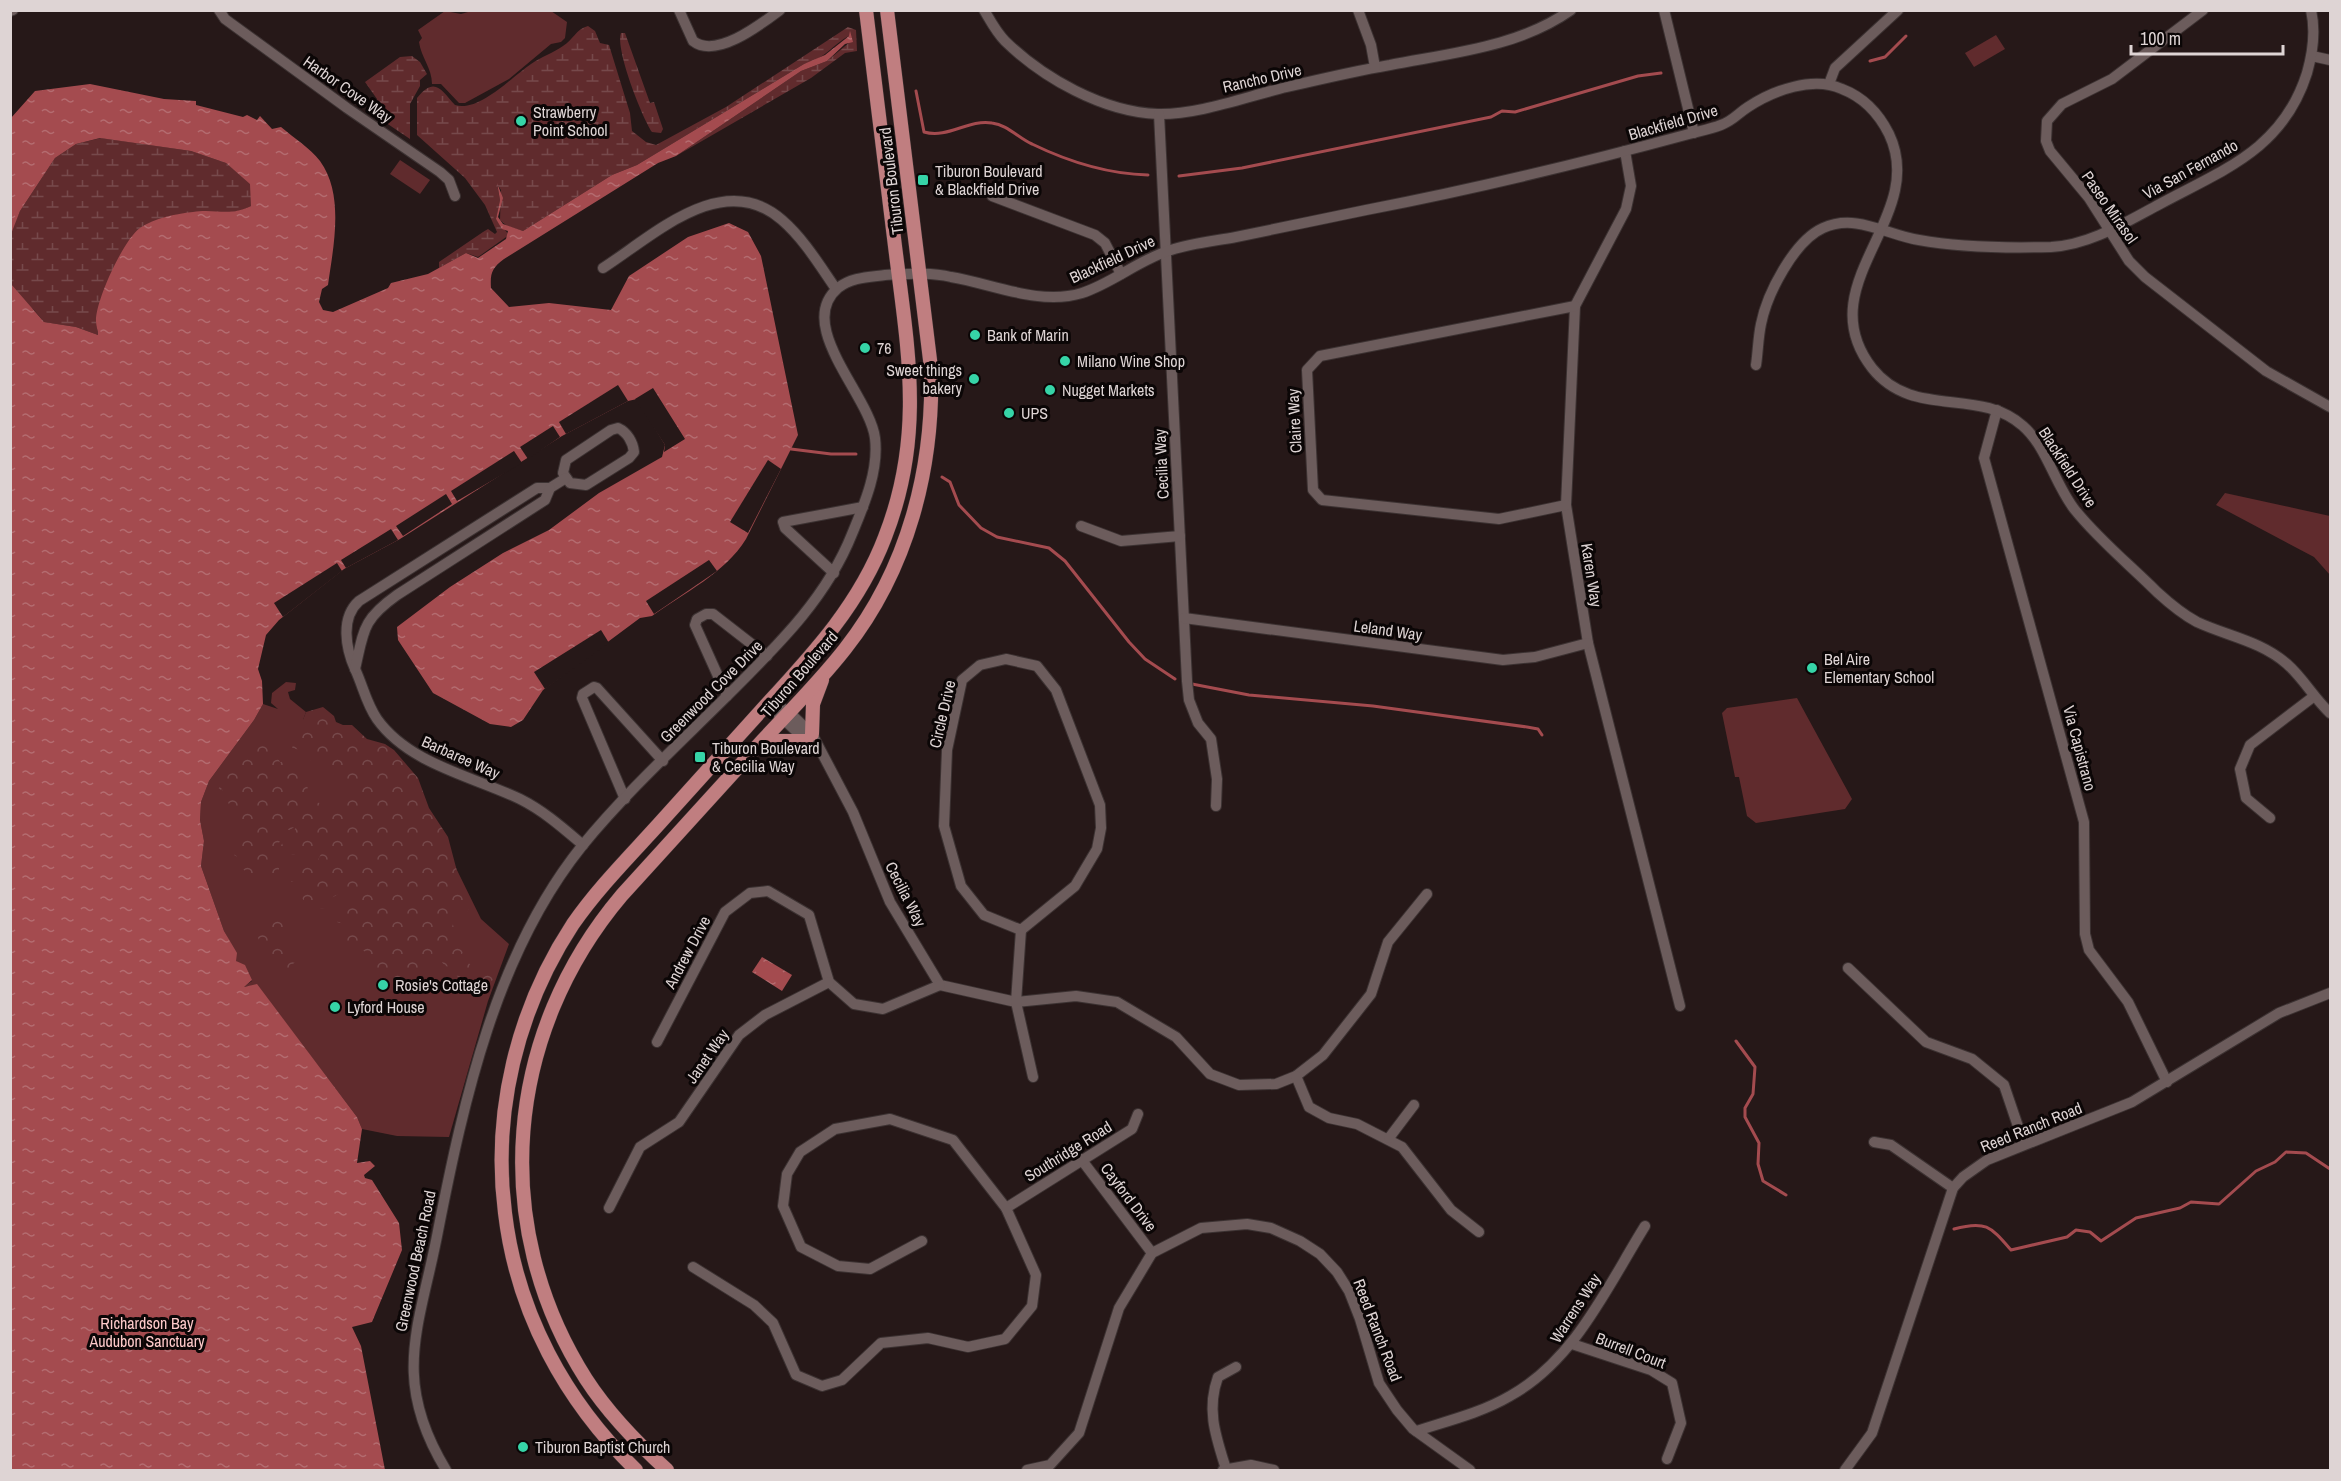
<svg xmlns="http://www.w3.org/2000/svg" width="2341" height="1481" viewBox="0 0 2341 1481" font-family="'Archivo Narrow',sans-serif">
	<defs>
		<pattern id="forest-crowns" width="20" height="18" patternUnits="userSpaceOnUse" patternTransform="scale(1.5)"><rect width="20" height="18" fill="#602b2d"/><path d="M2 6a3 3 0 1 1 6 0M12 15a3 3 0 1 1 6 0" fill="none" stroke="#76494b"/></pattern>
		<pattern id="wetland-marsh" width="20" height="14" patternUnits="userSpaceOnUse" patternTransform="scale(1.5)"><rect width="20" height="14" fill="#602b2d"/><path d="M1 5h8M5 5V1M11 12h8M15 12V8" fill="none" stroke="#76494b"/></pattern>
		<pattern id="water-ripples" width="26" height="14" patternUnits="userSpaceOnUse" patternTransform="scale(1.5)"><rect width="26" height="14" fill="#a44b4f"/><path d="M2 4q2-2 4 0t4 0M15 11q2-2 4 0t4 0" fill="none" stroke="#b46c70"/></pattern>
	</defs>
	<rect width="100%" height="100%" fill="#261818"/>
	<g fill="#602b2d">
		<path d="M445,11l16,3 14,-4 76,1 16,11 -2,16 -4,4 -10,2 -42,35 -44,24h-6l-18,-19h-9c0,-16 -11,-27 -13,-42l3,-4 -4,-8z"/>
		<path d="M1996,35l9,14 -31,18 -9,-14z"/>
		<path d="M400,160l30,20 -10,14 -30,-20z"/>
		<path d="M2225,493l105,23v59l-16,-18 -98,-52z"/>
		<path d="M286,682l10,1 -1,7 -7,2 2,7 16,13 -3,8 102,44 76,155 28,25 -21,57 -39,136 -52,-1 -35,-7 -5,-12 -100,-132 -14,2 9,-6 -16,-20v-8l-12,-22 -23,-65 3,-25 -4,-21 1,-18 8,-21 45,-61 9,-16 15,5 -7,-6 1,-10z"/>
		<path d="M1797,698l55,101 -7,10 -89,14 -9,-7 -8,-39h-4l-13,-64 5,-5z"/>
	</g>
	<g fill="url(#forest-crowns)">
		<path d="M323,707l11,9 2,6 7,3h9l15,14 18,5 9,6 24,28 11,30 19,29 10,38 13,31 -5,7h-9l-5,8 4,15 13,7 -7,11 13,17 19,-2 4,3 -3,7 -8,4 -4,6 -14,2 -7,-6 -2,-7 -5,-3 1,-7 -11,-2 -8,-10 -3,-15 -3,24 -10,6 -17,-1 -4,9 -5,-1 -10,-9 -12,-1 -1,-12c-12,-9 -28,-12 -34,-21l1,-6 30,-12 -5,-6c-5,8 -17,15 -27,11l6,-17v-14l-13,8 1,5 -5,4 -17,1 -10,-16 3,-9 -6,-4 -5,2 -1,-13 6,-6 21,-1 4,-8 -3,-1 -5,4 -30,-4 -3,-6 7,-11h4l5,-9 10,-8 -16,11h-5l-6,13 -7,4 -1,12 8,6v6l-10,7 -5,-5 -3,-12 -7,14 -4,1 -9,-9 4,-6 -11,-6 7,-13 11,-6 -3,-5h-8l-19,-42 -5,3c12,-23 20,-44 47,-49l7,3 9,16 19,-1 11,34 -3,9 -11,7v6l9,-7h6l2,-8 7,1 6,14 9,-6 8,-13 7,-3 1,-4 -25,-30h-15l-3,-9 -16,-4 14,-36z"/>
		<path d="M269,914l14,1 5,4 -8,21 21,15 12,-1 -3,7 -10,2 -2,-3 -9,7 1,5 6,1 -9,7 -11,-12 -4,-15h-6l-9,-17 5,-6 -2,-5 3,-8z"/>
	</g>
	<g fill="url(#wetland-marsh)">
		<path d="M588,26l7,5 5,12 9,2 21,68 2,18 14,11 10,3 70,-38 122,-80 8,3 1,21 -12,2 -34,25 -135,78 125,-85 26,-10 23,-19 -1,-6c-16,8 -25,24 -45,28l-167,101 -25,10 -89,56 -16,-5 -7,-6 1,-30 -4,-6 3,16 -4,19 13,16 -31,22 -12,-4 -27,15v-6l44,-30 5,-3 7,5 2,-2 -12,-27 -20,-27 -48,-43v-37c18,-23 25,-7 38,7 23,8 58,-29 76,-41 10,-7 22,-11 32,-18 10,-6 13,-17 25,-20z"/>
		<path d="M621,33h4l25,70 4,-1 9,27 -2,4 -9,-1c-10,-15 -37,-83 -31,-99z"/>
		<path d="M412,56l8,6 7,12 -7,6v6l-10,18v35l-40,-27 6,-6 1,-7 -12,-17 35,-25z"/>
		<path d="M101,138l90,13 35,12 25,21v22c-22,12 -50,4 -75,9l-80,106 2,14 -22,-8 -32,-5 -10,-12 -23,-17 -1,-59 10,-23 35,-53 21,-14z"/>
	</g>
	<g fill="url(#water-ripples)">
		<path d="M850,31l3,11 -8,2 -18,17 -26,10 -125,85 -18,7 -154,96c-12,9 -14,14 -13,29l18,19 40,-4 62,7 18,-34 59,-39 41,-14 19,9 13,24 37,179 -52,104c-21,34 -62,54 -94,77l-12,2 -97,72 -20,30 -12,7 -21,-3 -57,-31 -35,-53 -1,-13 53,-40 53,-34 46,-23 50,-37 63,-36 3,-12 -28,-46 -9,2 -66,35 -162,103 -56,30 -65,51 -13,15 -8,34 4,12 1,23 -9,16 -45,61 -8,21 -1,18 4,21 -3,25 23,65 13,22 -1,8 9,4 7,15 -8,7 13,-3 100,133 5,12 -5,34 13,-2 5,5 -11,9 1,3 7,2 27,43 3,27 -30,72 -20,5 9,19 24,124h-374v-1186l33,38 32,5 22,8c0,-5 -2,-9 -2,-13 -1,-21 28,-83 44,-94 15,-10 35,-14 53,-16 21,-4 37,5 58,-6l-1,-22 -24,-21 -35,-12 -91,-13 -24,6 -21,14 -35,53 -9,23v-116l24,-27 55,-7 74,15 32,2v4l47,12 4,-2 10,5 3,-4 12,13 9,-2c13,11 29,21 39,34 25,34 13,87 8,124l-6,4 -3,13 4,8 10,2 55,-24 3,-5 37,-9 38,-21 12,5 28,-19 2,-8 -6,-2 -6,-10 4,-19 -3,-17 6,15 -5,19 5,7 20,7 89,-56 25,-10 167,-101 21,-9 24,-19z"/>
		<path d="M762,957l30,18 -10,16 -30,-19z"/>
	</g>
	<g fill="#261818">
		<path d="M618,385l10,16 -62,33 -7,-12z"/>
		<path d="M653,388l32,51 -21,13 1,-7 -30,-46z"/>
		<path d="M553,426l7,11 -32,22 -8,-12z"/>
		<path d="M514,451l8,12 -65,38 -6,-10z"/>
		<path d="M768,460l13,9 -33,64 -18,-11z"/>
		<path d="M446,494l6,10 -49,32 -7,-10z"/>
		<path d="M391,529l7,11 -52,28 -5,-8z"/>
		<path d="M709,560l8,11 -63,43 -8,-13z"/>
		<path d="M337,563l5,8 -59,46 -9,-14z"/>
		<path d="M601,630l8,13 -64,46 -11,-17z"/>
	</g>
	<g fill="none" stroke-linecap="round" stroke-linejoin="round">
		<g stroke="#a44b4f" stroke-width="3">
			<path d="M1870,61l15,-4 21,-21"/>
			<path d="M916,91l8,41c24,7 44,-13 68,-9 16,2 26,15 40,21 35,17 77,30 116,31"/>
			<path d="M1179,176l63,-8 249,-51 11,-6 13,1 123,-36 23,-3"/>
			<path d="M791,449l40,5h25"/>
			<path d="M942,477l8,5 9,23 22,23 16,9 52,11 16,13 64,81 16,17 30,20"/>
			<path d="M1192,684l57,11 124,11 154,21 11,2 4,6"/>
			<path d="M1736,1041l19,26 -2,27 -8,14v9l14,26 -1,21 5,17 23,14"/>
			<path d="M1954,1229c32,-9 37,-2 57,21l56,-13 9,-7 14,2 11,9 35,-23 44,-10 11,-6 28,2 37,-33 19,-9 11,-10 20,1 24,16"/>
		</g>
		<g stroke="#3c3232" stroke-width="12">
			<g id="minor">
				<path d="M219,10l6,9 122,89 93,64 9,8 6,16"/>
				<path d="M679,10l14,31c23,18 67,-16 87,-31"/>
				<path d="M984,10c6,10 12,22 21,31 38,37 98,71 153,73 40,1 90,-18 129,-27 34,-8 68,-16 103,-22 61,-12 129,-18 181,-55"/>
				<path d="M1358,10l13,35 4,22"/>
				<path d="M1664,10l30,123"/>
				<path d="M2203,10l-91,69 -50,25 -15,17 -1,20 4,10 39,47 40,63 16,16 121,94 64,36"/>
				<path d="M10,11l3,-1"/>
				<path d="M2312,56l18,4"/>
				<path d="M1829,84l6,-16 63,-58"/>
				<path d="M1159,114l28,567 2,19 9,23 13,16 6,40 -1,27"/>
				<path d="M1625,151l6,35 -5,23 -51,97 -9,199 22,138 92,363"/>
				<path d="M992,196l103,39 10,8 16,31"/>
				<path d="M603,268c50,-32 120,-100 179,-48 22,19 38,46 54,69"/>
				<path d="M1756,365c2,-13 2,-27 5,-41 6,-30 33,-83 62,-96 33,-15 64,7 96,12 38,7 94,8 132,7 39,-2 75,-25 109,-43 65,-35 123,-55 147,-131 6,-21 9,-41 4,-63"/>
				<path d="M1997,410l-13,48 100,364 1,112 4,16 39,52 39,80"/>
				<path d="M618,428c9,4 15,14 16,24l-5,6 -43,27 -16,-2 -7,-10 3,-13 45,-30z"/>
				<path d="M566,478l-16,10h-13l-178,113c-19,17 -13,48 -4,68 8,17 11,34 22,50 32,45 95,57 143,80 24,12 43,29 63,46"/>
				<path d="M1566,505l-67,14 -177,-19 -9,-10 -6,-120 13,-14 255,-50"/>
				<path d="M1081,526l40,15 59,-5"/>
				<path d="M834,573l-49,-45 -2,-6 80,-15"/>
				<path d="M1184,618l319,42 32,-3 53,-14"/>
				<path d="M1006,659l31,7 19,24 44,115 1,23 -4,21 -22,37 -54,44 -37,-15 -23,-29 -17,-60 3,-76 15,-70 18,-15z"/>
				<path d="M355,669c9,-39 7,-49 42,-74l148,-95 5,-12"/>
				<path d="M727,696l-32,-71 2,-6 9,-5h7l54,42"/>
				<path d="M770,701l19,11 23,22 41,78 37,90 50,83 76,17 60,-6 41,6 59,35 34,37 29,11 37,-1 20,-8 27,-21 48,-61 17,-52 39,-48"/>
				<path d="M778,714l30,28"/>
				<path d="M625,799l-43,-101 1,-4 11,-7 3,1 66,73"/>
				<path d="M2270,818l-24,-20 -6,-29 10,-24 63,-48"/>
				<path d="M1021,930l-5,72 17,75"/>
				<path d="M1848,968l78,74 46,17 32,26 20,59"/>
				<path d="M657,1042l68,-130 25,-19 18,-2 41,24 20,67 25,22 29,5 57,-24"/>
				<path d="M1296,1076l13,31 20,11 28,6 45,23 49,63 28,22"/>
				<path d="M1389,1138l25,-33"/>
				<path d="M1874,1142l17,3 62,43"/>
				<path d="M1081,1159l71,94"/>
				<path d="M609,1208l31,-61 39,-25 60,-87 26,-20 64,-33"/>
				<path d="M1006,1208l126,-79 6,-15"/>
				<path d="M693,1267l61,38 19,18 23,52 26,11 20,-6 39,-37 47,-5 40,9 37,-8 27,-33 4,-31 -30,-67 -53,-68 -63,-21 -55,10 -35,23 -13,22 -4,32 18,41 37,19 32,3 52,-28"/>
				<path d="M1572,1344l79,26 21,13 9,40 -14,36"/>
				<path d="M1416,1431c31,-10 65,-18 94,-35 65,-36 97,-109 135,-170"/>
				<path d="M1226,1469c-10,-32 -20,-59 -8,-92l18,-10"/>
				<path d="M446,1470c-56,-92 -26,-144 -8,-239 26,-132 58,-278 144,-385 45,-55 100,-105 150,-155 47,-47 95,-94 120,-157 12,-29 27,-63 23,-96 -5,-42 -81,-113 -37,-150 13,-11 32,-11 47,-13 22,-1 45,-3 66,2 42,7 89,29 131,16 31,-10 58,-34 89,-43 21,-7 44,-9 65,-13 43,-9 87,-18 130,-27 109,-21 216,-47 323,-76 11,-3 22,-5 32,-9 13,-5 16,-11 27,-18 26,-17 65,-31 94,-18 21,8 37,25 47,45 40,84 -82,150 -17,234 41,52 106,18 151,58 24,21 32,59 52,84 24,30 55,55 82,82 12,11 25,22 40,30 30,14 64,19 90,42 16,14 27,34 43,49"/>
				<path d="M1027,1470l23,-5 29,-32 40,-125 33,-55 49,-25 46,-4 24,4 29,13 20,13 17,18 12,19 11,28 19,64 18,27 16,19 57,41"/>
				<path d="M1223,1470l28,-5 23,5"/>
				<path d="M1845,1470l27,-37 81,-245 10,-11 24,-17 145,-58 147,-89 51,-20"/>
			</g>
		</g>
		<g stroke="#3c3232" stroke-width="15">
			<g id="major">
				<path d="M812,734l1,-30 9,-24"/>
				<path d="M757,748l22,-7h27"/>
				<path d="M636,1470c-71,-69 -119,-157 -131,-257 -13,-100 12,-204 68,-289 25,-36 56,-67 85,-99 37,-41 73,-81 110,-122 47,-51 92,-100 117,-166 41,-105 22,-191 9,-299 -9,-76 -18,-152 -28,-228"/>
				<path d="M667,1470c-30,-27 -59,-57 -81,-91 -98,-154 -81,-346 36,-484 47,-52 94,-103 141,-155 28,-30 57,-59 82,-91 63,-80 89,-181 86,-281l-44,-358"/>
			</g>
		</g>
		<use href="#minor" stroke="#6c5c5c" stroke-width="10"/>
		<use href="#major" stroke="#c07e80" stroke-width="14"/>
	</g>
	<g fill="#36d4a7" stroke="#0b0606" stroke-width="2">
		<circle cx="521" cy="121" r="6"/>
		<rect x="917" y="174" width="12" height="12" rx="3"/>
		<circle cx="975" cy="335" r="6"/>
		<circle cx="865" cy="348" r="6"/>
		<circle cx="1065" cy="361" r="6"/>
		<circle cx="974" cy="379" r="6"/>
		<circle cx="1050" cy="390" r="6"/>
		<circle cx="1009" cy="413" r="6"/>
		<circle cx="1812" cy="668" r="6"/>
		<rect x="694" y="751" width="12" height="12" rx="3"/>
		<circle cx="383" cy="985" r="6"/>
		<circle cx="335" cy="1007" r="6"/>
		<circle cx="523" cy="1447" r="6"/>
	</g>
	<g text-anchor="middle" stroke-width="6" stroke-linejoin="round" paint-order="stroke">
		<g font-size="16" fill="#ded4d4" stroke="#0b0606">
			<text transform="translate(1262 78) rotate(-13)" y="6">Rancho Drive</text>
			<text transform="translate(348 89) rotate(35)" y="6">Harbor Cove Way</text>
			<text transform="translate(1673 122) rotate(-16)" y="6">Blackfield Drive</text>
			<text transform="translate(2190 169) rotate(-29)" y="6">Via San Fernando</text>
			<text transform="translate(891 181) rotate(-97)" y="6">Tiburon Boulevard</text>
			<text transform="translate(2110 207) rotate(55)" y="6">Paseo Mirasol</text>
			<text transform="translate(1112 259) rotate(-25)" y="6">Blackfield Drive</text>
			<text transform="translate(1294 421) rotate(-93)" y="6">Claire Way</text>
			<text transform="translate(1161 464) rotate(-93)" y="6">Cecilia Way</text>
			<text transform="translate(2068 467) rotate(57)" y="6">Blackfield Drive</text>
			<text transform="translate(1592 575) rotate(81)" y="6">Karen Way</text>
			<text transform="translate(1388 630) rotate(8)" y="6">Leland Way</text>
			<text transform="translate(799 674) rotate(-49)" y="6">Tiburon Boulevard</text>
			<text transform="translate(711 691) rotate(-45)" y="6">Greenwood Cove Drive</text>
			<text transform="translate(942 714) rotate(-77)" y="6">Circle Drive</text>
			<text transform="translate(2080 748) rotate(75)" y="6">Via Capistrano</text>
			<text transform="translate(461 757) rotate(24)" y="6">Barbaree Way</text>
			<text transform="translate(906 894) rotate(63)" y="6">Cecilia Way</text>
			<text transform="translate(687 952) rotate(-62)" y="6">Andrew Drive</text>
			<text transform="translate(707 1056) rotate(-55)" y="6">Janet Way</text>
			<text transform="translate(2031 1127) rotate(-22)" y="6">Reed Ranch Road</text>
			<text transform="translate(1068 1151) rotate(-32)" y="6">Southridge Road</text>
			<text transform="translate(1129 1197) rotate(53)" y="6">Cayford Drive</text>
			<text transform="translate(415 1261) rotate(-78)" y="6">Greenwood Beach Road</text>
			<text transform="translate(1575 1308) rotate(-57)" y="6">Warrens Way</text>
			<text transform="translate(1378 1330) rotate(69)" y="6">Reed Ranch Road</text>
			<text transform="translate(1631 1350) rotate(21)" y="6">Burrell Court</text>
		</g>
		<g font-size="16" fill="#ded4d4" stroke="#0b0606" text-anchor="start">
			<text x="533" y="118">Strawberry<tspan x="533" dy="18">Point School</tspan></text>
			<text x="935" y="177">Tiburon Boulevard<tspan x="935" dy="18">&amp; Blackfield Drive</tspan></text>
			<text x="987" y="341">Bank of Marin</text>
			<text x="877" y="354">76</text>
			<text x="1077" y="367">Milano Wine Shop</text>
			<text x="962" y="376" text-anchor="end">Sweet things<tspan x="962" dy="18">bakery</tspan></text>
			<text x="1062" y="396">Nugget Markets</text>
			<text x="1021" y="419">UPS</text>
			<text x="1824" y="665">Bel Aire<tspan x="1824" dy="18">Elementary School</tspan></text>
			<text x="712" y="754">Tiburon Boulevard<tspan x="712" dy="18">&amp; Cecilia Way</tspan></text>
			<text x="395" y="991">Rosie's Cottage</text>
			<text x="347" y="1013">Lyford House</text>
			<text x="535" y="1453">Tiburon Baptist Church</text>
		</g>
		<g font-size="16" fill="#fdc9c9" stroke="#0b0606">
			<text x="147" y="1329">Richardson Bay<tspan x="147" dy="18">Audubon Sanctuary</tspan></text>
		</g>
	</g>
	<rect width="2341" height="1481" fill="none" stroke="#ded4d4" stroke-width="24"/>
	<path d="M2131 45v9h152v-9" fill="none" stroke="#ded4d4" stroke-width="3"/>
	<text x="2140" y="45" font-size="18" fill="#ded4d4" stroke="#0b0606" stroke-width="4.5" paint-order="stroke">100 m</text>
</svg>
